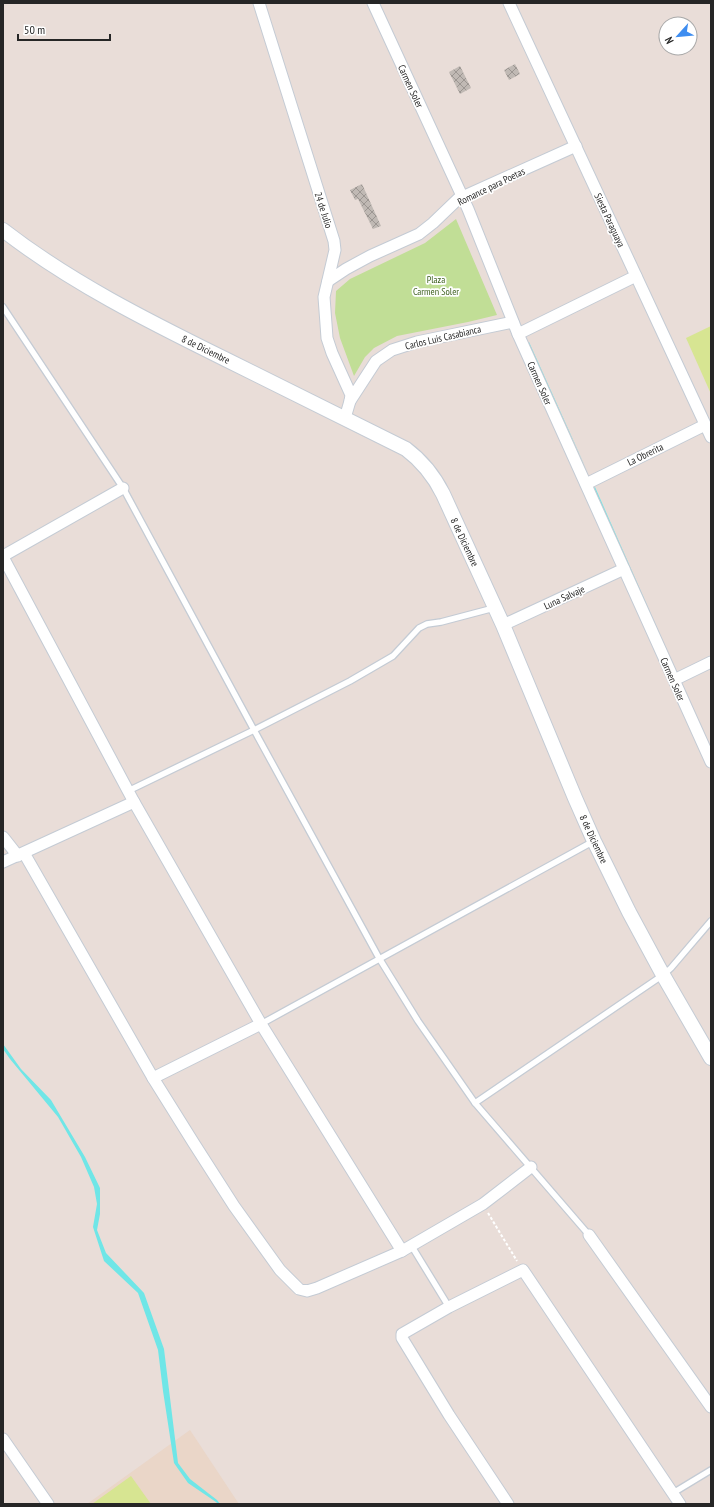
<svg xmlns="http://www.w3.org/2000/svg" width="714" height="1507" viewBox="0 0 714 1507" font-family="'PT Sans Narrow',sans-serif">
	<defs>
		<pattern id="building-cross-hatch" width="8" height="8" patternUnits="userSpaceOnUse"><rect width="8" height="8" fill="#c0b9b4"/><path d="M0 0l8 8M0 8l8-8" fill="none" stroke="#9c9692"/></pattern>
	</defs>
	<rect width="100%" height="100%" fill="#e9ddd8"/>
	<path fill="#ead6c8" d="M190,1430l49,74h-152z"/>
	<path fill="#c1de96" d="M456,219l41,96 -29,7 -71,14 -23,12 -9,9 -11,19 -14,-38 -5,-25 1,-22 14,-12 75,-36z"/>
	<g fill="#d7e592">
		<path d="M711,326v68l-25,-56z"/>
		<path d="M131,1476l20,28h-59z"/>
	</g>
	<g fill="#6fe6e7">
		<path d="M529,342l59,131 -60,-130z"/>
		<path d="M595,487l81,184v1l-82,-184z"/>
		<path d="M3,1044l18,25 30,31 34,57 15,31v26l-3,16 9,23 38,40 20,56 14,114 12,16 27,21 3,4h-2l-2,-2 -28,-19 -14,-20 -11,-72 -5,-41 -20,-57 -34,-32 -11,-34 4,-23 -3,-17 -13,-30 -23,-40 -48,-58 -7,-10z"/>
	</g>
	<g fill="url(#building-cross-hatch)">
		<path d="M515,64l5,10 -11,6 -5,-10z"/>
		<path d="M460,66l11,22 -11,6 -11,-22z"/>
		<path d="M362,184l19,42 -8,3 -15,-30 -3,1 -5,-10z"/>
	</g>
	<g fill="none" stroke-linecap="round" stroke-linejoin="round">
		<g stroke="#c4cbd4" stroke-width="8">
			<g id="service">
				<path d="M3,307l120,181 131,242 125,228 39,63 57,82 114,132"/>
				<path d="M128,791l126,-61 96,-49 43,-25 26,-28 8,-4 14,-2 53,-14"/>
				<path d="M261,1024l333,-183"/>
				<path d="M475,1103l188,-128 8,-7 40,-47"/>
				<path d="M411,1245l38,62"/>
				<path d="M673,1493l38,-23"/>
			</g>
		</g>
		<g stroke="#c4cbd4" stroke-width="13">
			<g id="minor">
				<path d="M259,3l75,238 1,9 -11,47 2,27 1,14 5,15 19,42 -1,6 -5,17"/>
				<path d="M373,3l95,206 50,125 193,428"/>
				<path d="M509,3l202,434"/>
				<path d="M328,281l18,-12 24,-13 49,-22 14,-11 25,-24 118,-53"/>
				<path d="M518,334l118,-58"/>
				<path d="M350,401l26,-40 16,-11 25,-8 96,-20"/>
				<path d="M586,484l119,-59"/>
				<path d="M3,556l120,-68"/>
				<path d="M3,557l131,245 127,222 141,227"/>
				<path d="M503,625l121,-56"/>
				<path d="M674,680l37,-18"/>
				<path d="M3,837l15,19"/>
				<path d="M24,853l129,225 40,64 41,64 46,64 19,19 8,2 10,-3 85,-37 81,-47 48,-37"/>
				<path d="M3,862l131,-60"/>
				<path d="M153,1078l108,-54"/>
				<path d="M589,1235l122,172"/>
				<path d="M3,1439l45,65"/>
				<path d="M508,1504l-59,-89 -47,-77v-4l47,-27 74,-37 157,234"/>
			</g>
		</g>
		<g stroke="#c4cbd4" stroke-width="16">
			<path id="tertiary" d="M3,230c67,52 145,91 222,129 60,30 120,60 181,90 16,12 28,27 37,45l60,131 72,173 19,43 35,71 34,63 48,83"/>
		</g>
		<path stroke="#fff" stroke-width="2" stroke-dasharray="3 2" stroke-linecap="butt" d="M488,1213l29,48"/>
		<use href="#service" stroke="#fff" stroke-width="5.5"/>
		<use href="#minor" stroke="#fff" stroke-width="11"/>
		<use href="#tertiary" stroke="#fff" stroke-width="14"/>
	</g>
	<g text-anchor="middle" stroke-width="3.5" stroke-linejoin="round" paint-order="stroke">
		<g font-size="10" fill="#262626" stroke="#fff">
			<text transform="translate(411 86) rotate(65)" y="4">Carmen Soler</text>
			<text transform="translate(491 186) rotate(-26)" y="4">Romance para Poetas</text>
			<text transform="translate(324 210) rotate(72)" y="4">24 de Julio</text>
			<text transform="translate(610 220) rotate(65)" y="4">Siesta Paraguaya</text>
			<text transform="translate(443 337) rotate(-13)" y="4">Carlos Luis Casabianca</text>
			<text transform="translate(206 349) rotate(26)" y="4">8 de Diciembre</text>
			<text transform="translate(540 383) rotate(66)" y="4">Carmen Soler</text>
			<text transform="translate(645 454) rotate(-26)" y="4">La Obrerita</text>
			<text transform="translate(465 542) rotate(65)" y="4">8 de Diciembre</text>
			<text transform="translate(564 597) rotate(-25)" y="4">Luna Salvaje</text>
			<text transform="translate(673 679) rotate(66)" y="4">Carmen Soler</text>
			<text transform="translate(594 839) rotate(65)" y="4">8 de Diciembre</text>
		</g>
		<g font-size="10" fill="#3b5e1c" stroke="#fff">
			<text x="436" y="283">Plaza<tspan x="436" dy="12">Carmen Soler</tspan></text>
		</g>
	</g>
	<rect width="714" height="1507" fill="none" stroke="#262626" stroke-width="8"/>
	<g transform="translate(678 36) rotate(243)"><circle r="19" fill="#ffffff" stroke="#a8a8a8"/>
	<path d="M0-3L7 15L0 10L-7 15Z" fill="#3e8df0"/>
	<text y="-6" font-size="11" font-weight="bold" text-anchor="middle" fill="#262626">N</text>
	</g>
	<path d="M18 34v6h92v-6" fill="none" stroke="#262626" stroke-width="2"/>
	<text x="24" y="34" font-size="12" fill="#262626" stroke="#ffffff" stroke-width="3" paint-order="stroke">50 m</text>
</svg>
